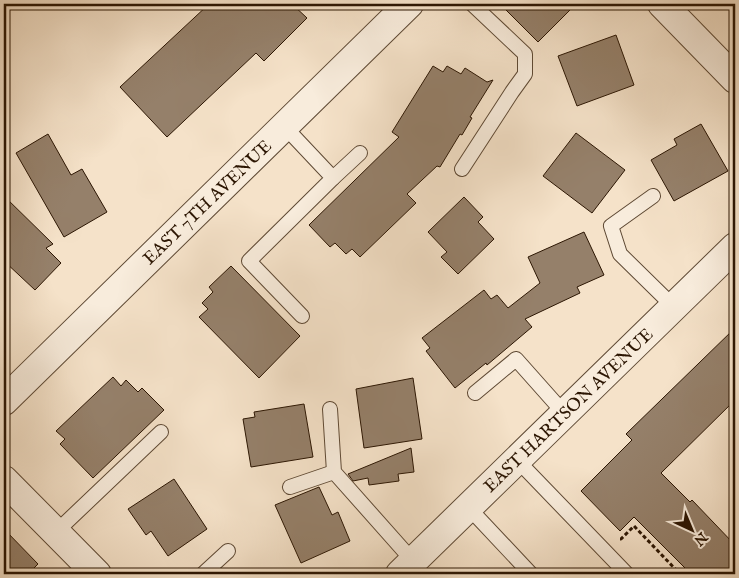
<svg xmlns="http://www.w3.org/2000/svg" width="739" height="578" viewBox="0 0 739 578" font-family="'IM FELL English',serif">
	<rect width="100%" height="100%" fill="#f5e2c9"/>
	<filter id="stains"><feTurbulence type="fractalNoise" baseFrequency=".004" numOctaves="4"/><feColorMatrix values="0 0 0 0 .2 0 0 0 0 .09 0 0 0 0 .02 0 0 0 .5 -.17"/></filter>
	<radialGradient id="worn" r=".72"><stop offset=".6" stop-color="#630" stop-opacity="0"/><stop offset="1" stop-color="#630" stop-opacity=".3"/></radialGradient>
	<g fill="#95806a" stroke="#2c1603">
		<path d="M209,4h83l15,14 -43,43 -8,-8 -89,84 -47,-50z"/>
		<path d="M500,4h76l-38,38z"/>
		<path d="M616,35l18,50 -57,21 -19,-50z"/>
		<path d="M433,66l10,6 4,-6 14,8 4,-6 22,14 6,-2 -23,37 2,1 -10,17 -2,-1 -20,33 -3,-1 -30,28 9,9 -56,54 -8,-8 -6,5 -11,-11 -5,4 -21,-22 90,-88 -7,-5z"/>
		<path d="M701,124l27,47 -54,30 -23,-41 26,-15 -3,-6z"/>
		<path d="M576,133l49,37 -33,43 -49,-37z"/>
		<path d="M48,134l23,41 11,-6 25,43 -43,25 -48,-84z"/>
		<path d="M4,196l49,48 -7,4 15,15 -26,27 -31,-29z"/>
		<path d="M464,197l19,20 -5,5 16,17 -36,35 -17,-17 6,-5 -19,-20z"/>
		<path d="M584,232l20,43 -27,12 3,6 -55,26 7,8 -45,38 -1,-2 -31,25 -29,-37 4,-3 -8,-10 62,-48 7,9 6,-4 11,13 32,-25 -12,-26z"/>
		<path d="M231,266l69,70 -41,42 -60,-61 9,-8 -6,-6 11,-11 -4,-5z"/>
		<path d="M735,328v72l-74,73 29,29 2,-2 43,45v29h-44l-57,-57 -14,14 -39,-40 51,-51 -6,-6z"/>
		<path d="M113,377l8,9 5,-6 12,12 4,-4 22,22 -71,68 -33,-34 5,-5 -9,-8z"/>
		<path d="M413,378l9,61 -58,9 -8,-59z"/>
		<path d="M304,404l9,53 -62,10 -8,-48 12,-2 -1,-5z"/>
		<path d="M411,448l3,24 -16,2 1,7 -30,4 -1,-7 -15,3 -5,-7z"/>
		<path d="M174,479l33,50 -39,27 -17,-25 -5,4 -18,-26z"/>
		<path d="M319,487l13,28 6,-3 12,29 -49,22 -26,-58z"/>
		<path d="M4,529l34,35 -10,10h-24z"/>
	</g>
	<g fill="none" stroke-linecap="round" stroke-linejoin="round">
		<g stroke="#5e4934" stroke-width="16">
			<g id="service">
				<path d="M284,126l49,52 -84,83 53,55"/>
				<path d="M462,169l50,-77 13,-18v-20l-53,-50"/>
				<path d="M333,178l27,-25"/>
				<path d="M653,196l-42,30 9,28 54,53"/>
				<path d="M475,393l41,-34 48,54"/>
				<path d="M330,409l4,63 79,89"/>
				<path d="M517,460l110,114"/>
				<path d="M290,487l44,-15"/>
				<path d="M468,507l63,67"/>
				<path d="M56,532l105,-100"/>
				<path d="M203,574l25,-23"/>
			</g>
		</g>
		<g stroke="#5e4934" stroke-width="30">
			<g id="minor">
				<path d="M662,4l73,75"/>
				<path d="M4,401l405,-397"/>
				<path d="M4,480l93,94"/>
				<path d="M400,574l335,-327"/>
			</g>
		</g>
		<path stroke="#2c1603" stroke-width="3" stroke-dasharray="4 2.5" stroke-linecap="butt" d="M620,539h1l13,-13 46,48"/>
		<use href="#service" stroke="#f8ecdc" stroke-width="14"/>
		<use href="#minor" stroke="#f8ecdc" stroke-width="28"/>
	</g>
	<g text-anchor="middle" stroke-width="4" stroke-linejoin="round" paint-order="stroke">
		<g font-size="18" fill="#2c1603" stroke="#f8ecdc">
			<text transform="translate(207 202) rotate(-44)" y="6">EAST 7TH AVENUE</text>
			<text transform="translate(568 410) rotate(-44)" y="6">EAST HARTSON AVENUE</text>
		</g>
	</g>
	<rect width="739" height="578" fill="none" stroke="#f5e2c9" stroke-width="20"/>
	<rect x="5" y="5" width="729" height="568" fill="none" stroke="#2c1603" stroke-width="2.5"/>
	<rect x="10" y="10" width="719" height="558" fill="none" stroke="#2c1603"/>
	<g transform="translate(692 530) rotate(136)" stroke="#f8ecdc" stroke-width="4" paint-order="stroke">
	<path d="M0-4L9 19L0 12L-9 19Z" fill="#2c1603"/>
	<text y="-8" font-size="14" font-weight="bold" text-anchor="middle" fill="#2c1603">N</text>
	</g>
	<rect width="100%" height="100%" filter="url(#stains)"/>
	<rect width="100%" height="100%" fill="url(#worn)"/>
</svg>
